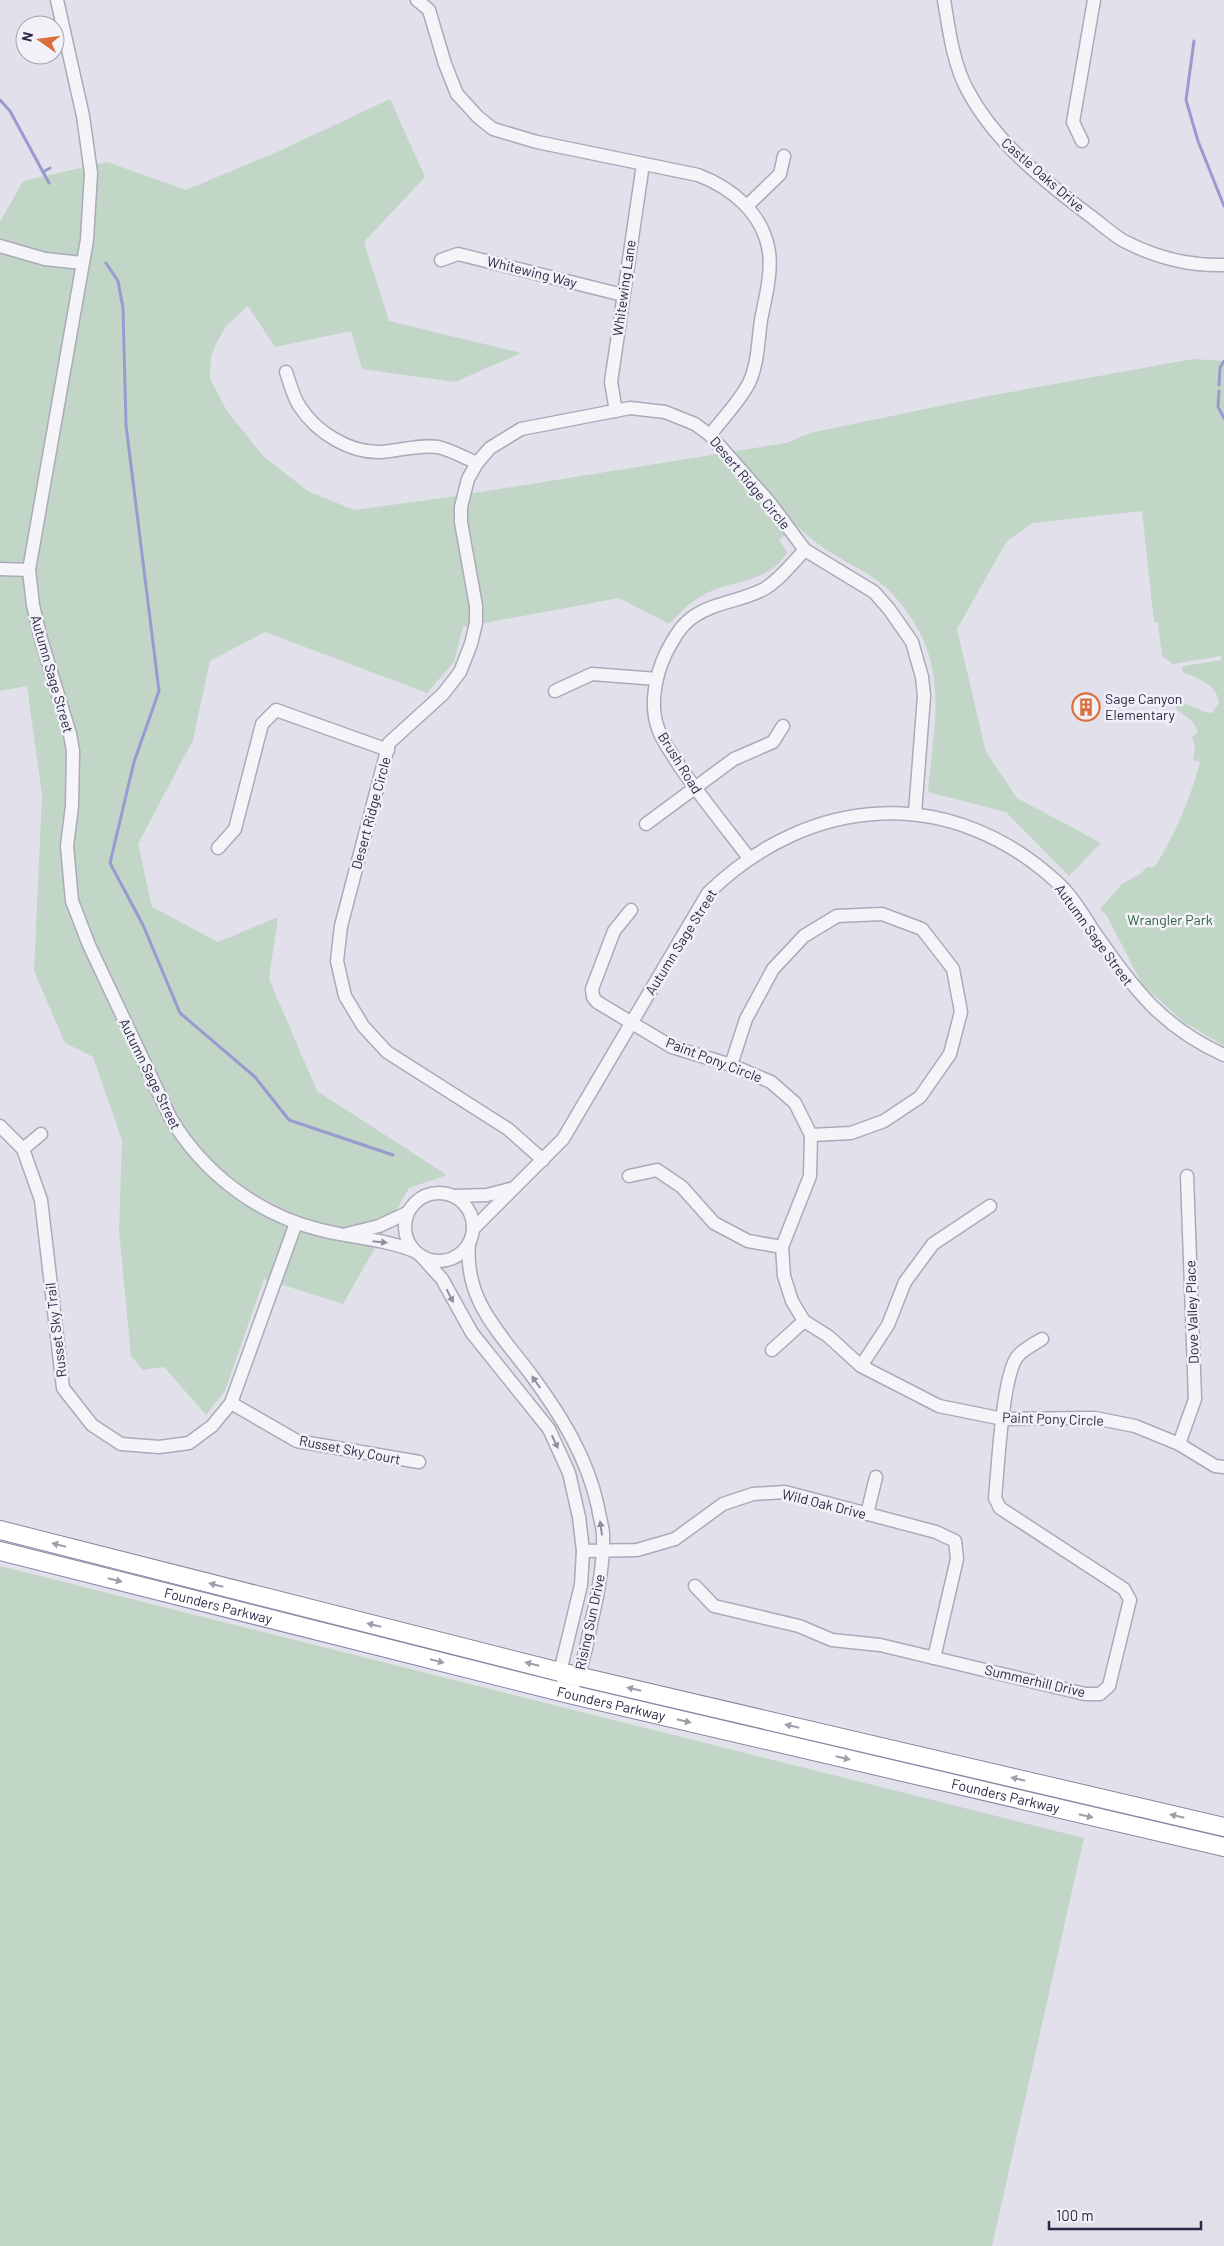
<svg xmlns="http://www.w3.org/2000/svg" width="1224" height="2246" viewBox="0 0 1224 2246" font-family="Barlow,sans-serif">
	<rect width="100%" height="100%" fill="#e2e1eb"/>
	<g fill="#c1d6c6">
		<path d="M390,99l35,78 -61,65 25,79 132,32 -66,29 -93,-13 -11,-38 -76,16 -27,-41 -22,20 -9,16 -6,14 -1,23 17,32 36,45 45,35 46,19 96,-13 336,-54 24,-10 168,-35 215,-39 31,2v685l-42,-25 -40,-37 -35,-68 -7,-7 22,-25 18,-10 8,-8 3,2 5,-3c20,-33 34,-65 44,-103l-7,-2 2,-14 -3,-9 6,-5 -6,-11 -17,-13 2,-6c13,1 22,10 35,11l7,-10c-1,-18 -22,-25 -36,-31l-1,-4 2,-2 37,-6v-4l-48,8 -11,-8 -4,-33 -4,-1 -12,-111 -109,12 -26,18 -50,88 29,123 31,46 84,45 -32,33 -63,-64 -78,-20c5,-63 21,-119 -18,-176 -10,-14 -21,-28 -36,-38 -29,-18 -53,-28 -78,-53l-17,15 8,12c-16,31 -54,27 -82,42 -14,7 -25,19 -36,30l-50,-26 -156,29 -9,35 -27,31 -162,-61 -55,29 -17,79 -55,104 14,63 66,35 60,-25 -9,62 48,112 130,84 -38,13 -66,116 -79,-25 -39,112 -19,24 -42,-48 -21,3 -12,-14 -12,-125 3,-91 -29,-83 -28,-14 -31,-72 8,-176 -15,-109 -27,5v-469l23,-41 84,-19 79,28 91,-38z"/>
		<path d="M0,1566l1084,272 -92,408h-992z"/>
	</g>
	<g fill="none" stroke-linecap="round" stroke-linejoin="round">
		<g stroke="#999acf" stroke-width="3">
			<path d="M1194,41l-8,59 12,41 26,65"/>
			<path d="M0,100l10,11 39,72"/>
			<path d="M43,172l7,-4"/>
			<path d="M106,263l12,18 5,27 3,117 33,266 -25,71 -24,101 33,62 37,88 75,64 34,43 104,35"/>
			<path d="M1219,385l1,-17 4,-7"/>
			<path d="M1219,391l-1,16 6,11"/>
		</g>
		<g stroke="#abaab9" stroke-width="15">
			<g id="minor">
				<path d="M57,0l26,116 8,57 -4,67 -58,330 4,35 8,34 29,95 3,17 -1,55 -5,40 5,55 17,44 81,172c33,56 88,98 151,113 31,8 64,9 93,21"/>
				<path d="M417,0l12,10 16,54 12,30 21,23 15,12 44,13 161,33c34,13 65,38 71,77 3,22 -4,47 -8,68 -3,21 -3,44 -12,63 -10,19 -26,35 -39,52"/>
				<path d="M944,0c5,30 9,64 24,91 27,51 75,89 121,124 11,8 22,18 33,25 32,17 67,26 102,25"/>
				<path d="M1082,141l-9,-19 21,-122"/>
				<path d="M747,206l33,-32 4,-18"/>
				<path d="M0,246l45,13 37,4"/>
				<path d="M441,260l17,-6 165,41"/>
				<path d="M286,372c4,11 7,25 14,35 17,26 50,46 81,45 19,-1 38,-8 57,-5 13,3 27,11 39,16"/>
				<path d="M616,411l-5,-29 32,-218"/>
				<path d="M0,569l29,1"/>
				<path d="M555,691l37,-17 65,5"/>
				<path d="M646,824l88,-65 39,-17 10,-16"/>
				<path d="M218,848l17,-19 27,-105 14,-14 112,40"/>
				<path d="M749,858c-23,-30 -47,-60 -69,-91 -7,-12 -16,-23 -21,-36 -10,-24 -4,-55 7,-78 7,-13 14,-27 27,-36 21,-15 49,-16 71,-28 16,-9 28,-26 41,-39"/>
				<path d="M631,910l-17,21 -22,58 1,8 4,5 75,45 59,18 40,17 24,21 16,32 -1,41 -28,71 2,29 8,25 12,20 24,15 33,30 78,40 64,13 92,-1 40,8 44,18 36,22 9,1"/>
				<path d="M731,1065l15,-46 27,-50 31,-33 33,-20 45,-2 40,15 31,40 8,43 -11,42 -30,43 -36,24 -33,12 -40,2"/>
				<path d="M0,1126l23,23 18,51 22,188 29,37 29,19 38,3 30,-4 23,-17 19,-23 65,-180"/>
				<path d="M23,1149l18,-15"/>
				<path d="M543,1160l-35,-31 -121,-77 -24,-26 -18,-30 -8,-35 4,-35 48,-183 54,-49 17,-22 11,-28 5,-21v-17l-15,-84v-15l7,-28 9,-16 13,-15 31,-19 109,-21 35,4 30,12 15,11 60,68 35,47 69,42 15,17 23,33 10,35 2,19 -9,117"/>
				<path d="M629,1176l28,-6 25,17 32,36 34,18 34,6"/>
				<circle cx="439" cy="1227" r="34"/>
				<path d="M455,1196l32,-1 23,-6"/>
				<path d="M473,1229l90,-90 145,-246c103,-100 244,-109 351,-9 16,15 26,35 38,52 38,54 65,91 127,119"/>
				<path d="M347,1234l32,-8 28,-13"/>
				<path d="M469,1244c-5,57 32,90 63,132 30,41 55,81 66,131 1,8 4,17 5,26 1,29 -4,57 -11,86 -5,26 -10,52 -23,75"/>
				<path d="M422,1257l20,22 30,54 77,96 20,44 10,44 4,34 -2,34 -21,87 9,22"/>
				<path d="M772,1350l32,-29"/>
				<path d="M861,1366l27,-41 17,-43 28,-38 57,-38"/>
				<path d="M231,1403l66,38 122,21"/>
				<path d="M1179,1444l16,-45 -8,-223"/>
				<path d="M867,1514l9,-37"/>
				<path d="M583,1551l54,-1 38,-11 48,-35 30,-10 32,-2 151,40 19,9 2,18 -23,99"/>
				<path d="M695,1586l19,20 85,20 33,14 48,5 205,49h15l9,-8 21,-86 -6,-11 -124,-81 -5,-10c3,-29 7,-120 22,-141 5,-7 17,-13 25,-18"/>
			</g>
		</g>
		<g stroke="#8987a3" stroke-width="20">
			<g id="highway">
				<path d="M0,1530l560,142 664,155"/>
				<path id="s1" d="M0,1551l569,143 655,153"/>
			</g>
		</g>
		<use href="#minor" stroke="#f5f4f9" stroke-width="12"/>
		<use href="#highway" stroke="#fff" stroke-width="18"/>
	</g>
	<defs><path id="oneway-solid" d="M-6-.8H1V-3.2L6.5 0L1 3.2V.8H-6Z" transform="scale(1.25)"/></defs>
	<g fill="#908e9f">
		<use href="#oneway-solid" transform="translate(380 1242) rotate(6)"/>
		<use href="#oneway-solid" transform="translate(450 1296) rotate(63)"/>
		<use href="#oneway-solid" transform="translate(536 1382) rotate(-125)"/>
		<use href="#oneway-solid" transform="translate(555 1442) rotate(65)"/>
		<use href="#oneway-solid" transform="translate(601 1528) rotate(-98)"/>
	</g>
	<g fill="#a09eab">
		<use href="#oneway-solid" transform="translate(59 1545) rotate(-166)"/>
		<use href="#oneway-solid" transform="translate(115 1580) rotate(14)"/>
		<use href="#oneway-solid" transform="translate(216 1585) rotate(-166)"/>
		<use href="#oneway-solid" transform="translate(374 1625) rotate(-166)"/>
		<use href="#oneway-solid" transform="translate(437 1661) rotate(14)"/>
		<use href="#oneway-solid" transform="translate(532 1664) rotate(-166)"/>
		<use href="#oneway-solid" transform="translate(634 1689) rotate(-167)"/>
		<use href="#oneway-solid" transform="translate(684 1721) rotate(13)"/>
		<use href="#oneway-solid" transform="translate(792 1726) rotate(-167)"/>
		<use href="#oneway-solid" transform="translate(843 1758) rotate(13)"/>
		<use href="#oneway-solid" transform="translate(1018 1779) rotate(-167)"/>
		<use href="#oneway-solid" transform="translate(1086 1816) rotate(13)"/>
		<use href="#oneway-solid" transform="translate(1177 1816) rotate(-167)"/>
	</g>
	<defs>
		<g id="building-ring" transform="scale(1.4375)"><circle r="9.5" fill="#f2f1f8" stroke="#dc6e3b" stroke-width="1.5"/><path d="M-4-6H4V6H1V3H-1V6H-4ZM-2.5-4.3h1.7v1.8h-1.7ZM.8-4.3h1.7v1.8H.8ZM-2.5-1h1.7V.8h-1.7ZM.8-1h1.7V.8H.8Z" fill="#dc6e3b"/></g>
	</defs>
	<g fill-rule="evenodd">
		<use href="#building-ring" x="1086" y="707"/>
	</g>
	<g text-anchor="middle" stroke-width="5" stroke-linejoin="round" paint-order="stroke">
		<g font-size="14" fill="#2b2845" stroke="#f2f1f8">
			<text transform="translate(1043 175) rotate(41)" y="5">Castle Oaks Drive</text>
			<text transform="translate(532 272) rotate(14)" y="5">Whitewing Way</text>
			<text transform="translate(624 288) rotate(-82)" y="5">Whitewing Lane</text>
			<text transform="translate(750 483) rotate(50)" y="5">Desert Ridge Circle</text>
			<text transform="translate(52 674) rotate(74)" y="5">Autumn Sage Street</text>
			<text transform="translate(680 763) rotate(58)" y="5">Brush Road</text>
			<text transform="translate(371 813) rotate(-75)" y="5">Desert Ridge Circle</text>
			<text transform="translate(1094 935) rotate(54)" y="5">Autumn Sage Street</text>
			<text transform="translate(681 942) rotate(-58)" y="5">Autumn Sage Street</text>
			<text transform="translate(714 1060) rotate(21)" y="5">Paint Pony Circle</text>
			<text transform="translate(150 1074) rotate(64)" y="5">Autumn Sage Street</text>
			<text transform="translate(1192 1312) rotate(-92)" y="5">Dove Valley Place</text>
			<text transform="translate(56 1330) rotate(-97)" y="5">Russet Sky Trail</text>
			<text transform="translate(1053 1419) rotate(2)" y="5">Paint Pony Circle</text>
			<text transform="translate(350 1450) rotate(11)" y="5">Russet Sky Court</text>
			<text transform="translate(824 1504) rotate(14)" y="5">Wild Oak Drive</text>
			<text dy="5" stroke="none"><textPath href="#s1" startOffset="225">Founders Parkway</textPath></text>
			<text transform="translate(590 1622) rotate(-78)" y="5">Rising Sun Drive</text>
			<text transform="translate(1035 1681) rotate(13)" y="5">Summerhill Drive</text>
			<text dy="5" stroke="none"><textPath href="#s1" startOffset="630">Founders Parkway</textPath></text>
			<text dy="5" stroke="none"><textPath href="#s1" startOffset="1035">Founders Parkway</textPath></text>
		</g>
		<g font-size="14" fill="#2b2845" stroke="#f2f1f8" text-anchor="start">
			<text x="1105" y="704">Sage Canyon<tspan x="1105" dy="16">Elementary</tspan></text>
		</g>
		<g font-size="14" fill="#336241" stroke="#f2f1f8">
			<text x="1170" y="925">Wrangler Park</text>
		</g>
	</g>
	<g transform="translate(40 40) rotate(284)"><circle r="24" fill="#f2f1f8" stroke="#a2a1b0"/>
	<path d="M0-4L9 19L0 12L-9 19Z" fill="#dc6e3b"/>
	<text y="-8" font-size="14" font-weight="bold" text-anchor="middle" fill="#2b2845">N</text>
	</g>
	<path d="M1049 2221v8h152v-8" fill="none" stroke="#2b2845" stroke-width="2.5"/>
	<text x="1056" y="2221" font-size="15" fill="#2b2845" stroke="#f2f1f8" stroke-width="4" paint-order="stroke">100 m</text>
</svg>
